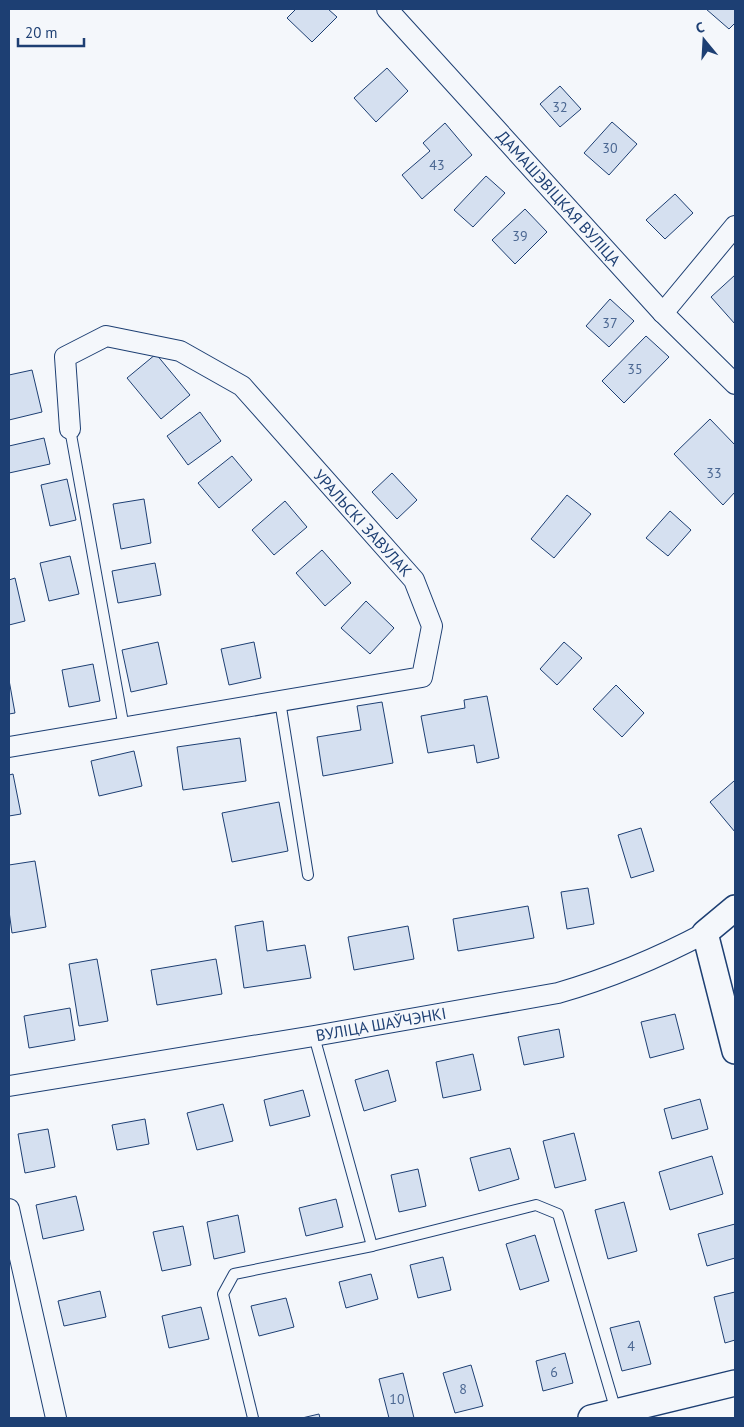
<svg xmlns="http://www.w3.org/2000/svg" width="744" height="1427" viewBox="0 0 744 1427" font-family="'PT Sans',sans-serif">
	<rect width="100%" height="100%" fill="#f4f7fb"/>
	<g fill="#d5e0f0" stroke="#1d3f73">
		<path d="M296,9h32l9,8 -25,25 -25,-24z"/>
		<path d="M706,9h29v14l-6,6z"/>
		<path d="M387,68l21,23 -32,31 -22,-24z"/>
		<path d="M560,86l21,23 -21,18 -20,-23z"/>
		<path d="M612,122l25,22 -28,31 -25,-22z"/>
		<path d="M445,123l27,32 -50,44 -20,-24 28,-24 -7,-8z"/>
		<path d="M486,176l19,17 -32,34 -19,-17z"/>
		<path d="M675,194l18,19 -28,26 -19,-19z"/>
		<path d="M525,209l22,23 -32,32 -23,-24z"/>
		<path d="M735,275v49l-24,-27z"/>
		<path d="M610,299l24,22 -25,26 -23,-21z"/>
		<path d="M646,336l23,21 -45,46 -22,-22z"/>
		<path d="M156,354l34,41 -29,24 -34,-41z"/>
		<path d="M32,370l10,42 -33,8v-45z"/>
		<path d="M200,412l21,29 -33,24 -21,-29z"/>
		<path d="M710,419l25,26v47l-12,13 -49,-51z"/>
		<path d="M44,438l6,26 -41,9v-27z"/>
		<path d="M232,456l20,24 -33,28 -21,-25z"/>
		<path d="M392,473l25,27 -20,19 -25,-27z"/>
		<path d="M67,479l9,41 -26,6 -9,-41z"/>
		<path d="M567,495l24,19 -37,44 -23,-19z"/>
		<path d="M144,499l7,44 -30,6 -8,-45z"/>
		<path d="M285,501l22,26 -33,28 -22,-25z"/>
		<path d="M670,511l21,19 -23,26 -22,-18z"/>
		<path d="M322,550l29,33 -26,23 -29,-33z"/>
		<path d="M70,556l9,38 -30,7 -9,-38z"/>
		<path d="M155,563l6,32 -43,8 -6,-32z"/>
		<path d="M15,578l10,43 -16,4v-45z"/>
		<path d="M366,601l28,27 -24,26 -29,-26z"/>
		<path d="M158,642l9,42 -36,8 -9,-42z"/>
		<path d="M254,642l7,36 -32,7 -8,-36z"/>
		<path d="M564,642l18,16 -25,27 -17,-16z"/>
		<path d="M93,664l7,37 -31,6 -7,-37z"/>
		<path d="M9,680l6,33 -6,1z"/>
		<path d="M616,685l28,28 -22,24 -29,-28z"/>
		<path d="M487,696l12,62 -22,5 -3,-18 -46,8 -7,-37 44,-8 -1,-8z"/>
		<path d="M382,702l11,61 -70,13 -6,-39 44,-7 -4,-24z"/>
		<path d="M240,738l6,43 -63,9 -6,-43z"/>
		<path d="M134,751l8,35 -43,10 -8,-35z"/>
		<path d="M13,774l8,40 -12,2v-41z"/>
		<path d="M734,781l1,1v50l-25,-30z"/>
		<path d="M279,802l9,49 -56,11 -10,-49z"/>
		<path d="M641,828l13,43 -23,7 -13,-43z"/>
		<path d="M35,861l11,66 -34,6 -3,-22v-46z"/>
		<path d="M588,888l6,36 -27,5 -6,-37z"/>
		<path d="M528,906l6,32 -76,13 -5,-32z"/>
		<path d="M263,921l4,30 38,-6 6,33 -67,10 -9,-62z"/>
		<path d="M408,926l6,33 -60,11 -6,-33z"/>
		<path d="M97,959l11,62 -29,5 -10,-62z"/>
		<path d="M216,959l6,35 -65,11 -6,-35z"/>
		<path d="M70,1008l5,32 -46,8 -5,-32z"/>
		<path d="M675,1014l9,35 -34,9 -9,-36z"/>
		<path d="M559,1029l5,28 -40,8 -6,-28z"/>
		<path d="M473,1054l8,36 -38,8 -7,-36z"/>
		<path d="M388,1070l8,31 -32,10 -9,-31z"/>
		<path d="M303,1090l7,26 -40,10 -6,-26z"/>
		<path d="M700,1099l8,30 -36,10 -8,-30z"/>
		<path d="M223,1104l10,37 -36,9 -10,-37z"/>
		<path d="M145,1119l4,25 -32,6 -5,-25z"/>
		<path d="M48,1129l7,38 -30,6 -7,-39z"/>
		<path d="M574,1133l12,47 -31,8 -12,-47z"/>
		<path d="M510,1148l9,31 -40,12 -9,-33z"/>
		<path d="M712,1156l11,38 -53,16 -11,-38z"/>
		<path d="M418,1169l8,37 -27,6 -8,-37z"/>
		<path d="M76,1196l8,34 -41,9 -7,-34z"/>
		<path d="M336,1199l7,28 -37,9 -7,-28z"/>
		<path d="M624,1202l13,49 -29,8 -13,-49z"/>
		<path d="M238,1215l7,37 -31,7 -7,-37z"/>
		<path d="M735,1224v34l-28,8 -9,-32z"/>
		<path d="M183,1226l8,39 -29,6 -9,-39z"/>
		<path d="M535,1235l14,46 -29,9 -14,-46z"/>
		<path d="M443,1257l8,33 -33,8 -8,-33z"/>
		<path d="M371,1274l7,25 -32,9 -7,-26z"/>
		<path d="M100,1291l6,26 -42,9 -6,-25z"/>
		<path d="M735,1292v48l-10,3 -11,-46z"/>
		<path d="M286,1298l8,29 -35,9 -8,-30z"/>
		<path d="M201,1307l8,32 -40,9 -7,-32z"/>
		<path d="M639,1321l12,43 -29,7 -12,-43z"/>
		<path d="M565,1353l8,30 -30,8 -7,-30z"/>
		<path d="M471,1365l12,41 -28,7 -12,-40z"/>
		<path d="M403,1373l11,45h-25l-10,-39z"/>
		<path d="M319,1414l1,4h-18z"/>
	</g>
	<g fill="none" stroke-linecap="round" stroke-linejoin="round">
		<g stroke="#1d3f73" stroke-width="12">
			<g id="service">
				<path d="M70,429l54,299"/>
				<path d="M280,701l28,174"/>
				<path d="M314,1036l58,210"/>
				<path d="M253,1418l-30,-124 11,-20 138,-28 164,-41 22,9 58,197"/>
			</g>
		</g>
		<g stroke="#1d3f73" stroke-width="22">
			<g id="minor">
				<path d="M387,9l276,304 72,71"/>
				<path d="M663,313l72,-87"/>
				<path d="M9,747l413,-70 10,-51 -18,-46 -172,-194 -62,-35 -74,-15 -41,21 5,72"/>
				<path d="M9,1086l305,-50 244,-43c52,-15 100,-35 147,-60"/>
				<path d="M9,1209l47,209"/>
			</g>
		</g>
		<g stroke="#1d3f73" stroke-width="28">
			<g id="tertiary">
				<path d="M735,908l-30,25 30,118"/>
				<path d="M591,1418l144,-35"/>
			</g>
		</g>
		<use href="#service" stroke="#f4f7fb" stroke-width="10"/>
		<use href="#minor" stroke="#f4f7fb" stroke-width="20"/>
		<use href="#tertiary" stroke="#f4f7fb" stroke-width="25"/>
	</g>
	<g text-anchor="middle" stroke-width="4" stroke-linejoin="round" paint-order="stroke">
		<g font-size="14" fill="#4b6792">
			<text x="560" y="112">32</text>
			<text x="610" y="153">30</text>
			<text x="437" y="170">43</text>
			<text x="520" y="241">39</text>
			<text x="610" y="328">37</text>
			<text x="635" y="374">35</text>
			<text x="714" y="478">33</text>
			<text x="631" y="1351">4</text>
			<text x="554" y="1377">6</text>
			<text x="463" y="1394">8</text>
			<text x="397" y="1404">10</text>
		</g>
		<g font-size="16" fill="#1d3f73" stroke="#f4f7fb">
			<text transform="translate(559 198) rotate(48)" y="6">ДАМАШЭВІЦКАЯ ВУЛІЦА</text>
			<text transform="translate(363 523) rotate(48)" y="6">УРАЛЬСКІ ЗАВУЛАК</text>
			<text transform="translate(381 1024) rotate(-10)" y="6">ВУЛІЦА ШАЎЧЭНКІ</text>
		</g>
	</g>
	<rect width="744" height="1427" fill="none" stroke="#1d3f73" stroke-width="20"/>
	<g transform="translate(704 40) rotate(342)" stroke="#f4f7fb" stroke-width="4" paint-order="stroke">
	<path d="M0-4L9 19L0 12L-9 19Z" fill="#1d3f73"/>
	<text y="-8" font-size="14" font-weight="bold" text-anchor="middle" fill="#1d3f73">С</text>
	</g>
	<path d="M18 38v8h66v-8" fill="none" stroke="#1d3f73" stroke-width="2.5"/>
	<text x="25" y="38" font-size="15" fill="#1d3f73" stroke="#f4f7fb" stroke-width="4" paint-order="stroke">20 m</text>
</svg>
